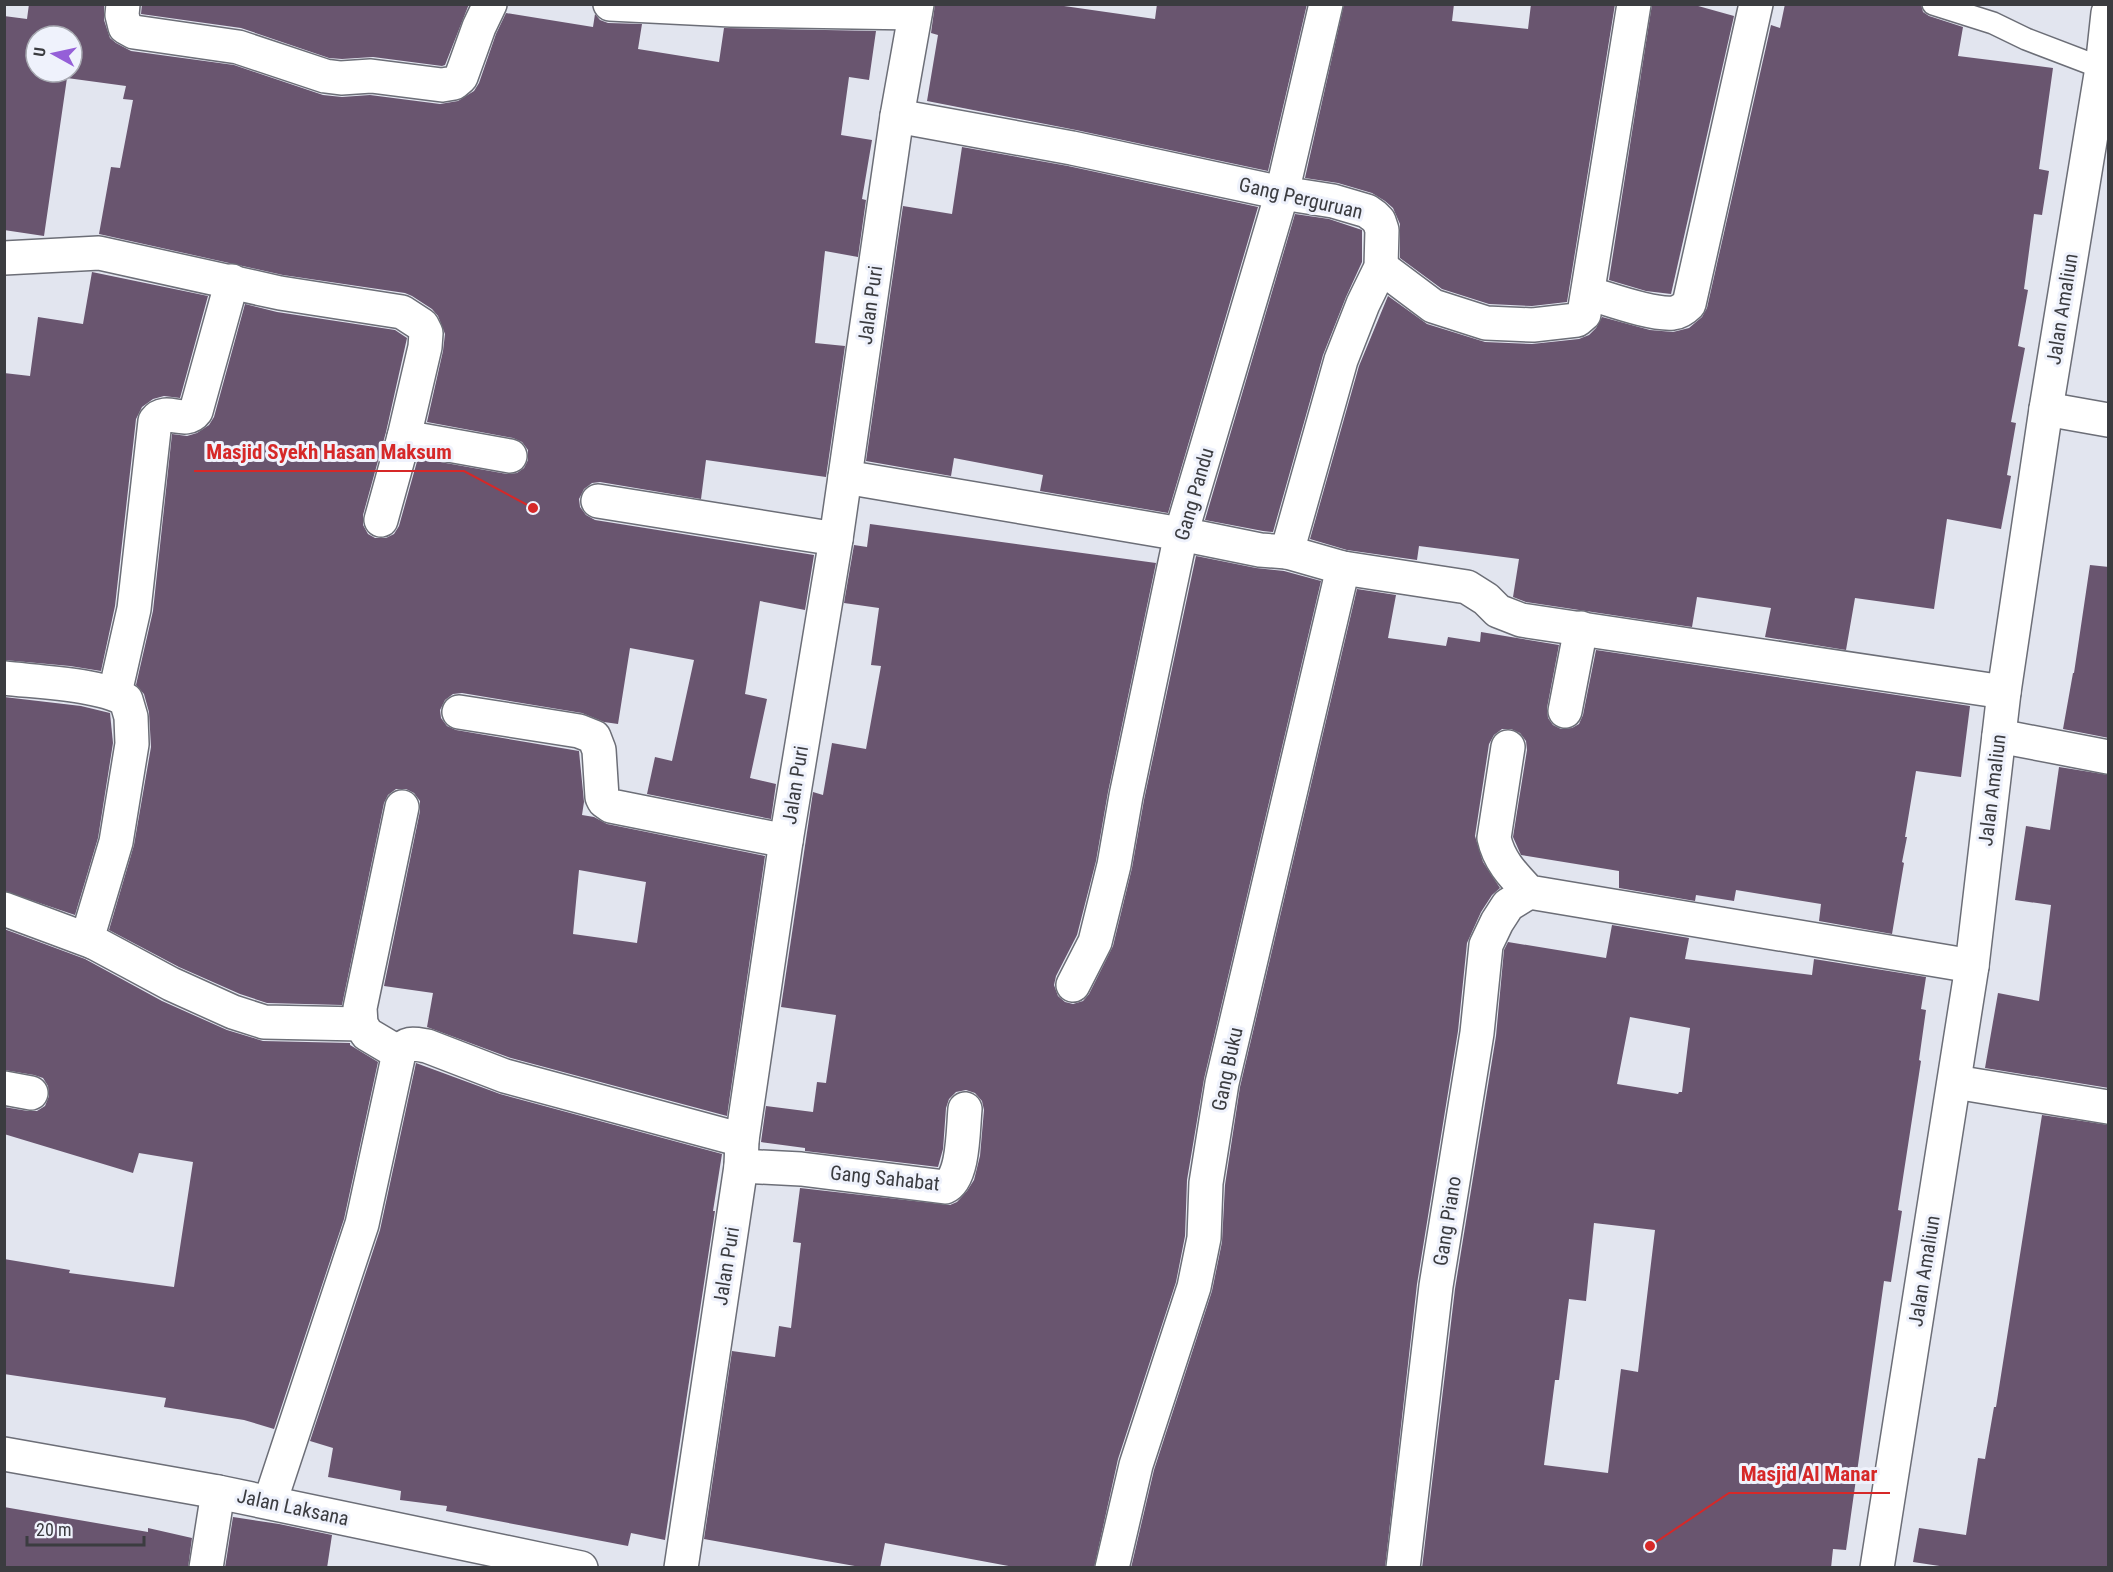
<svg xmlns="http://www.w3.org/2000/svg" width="2113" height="1572" viewBox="0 0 2113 1572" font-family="'Roboto Condensed',sans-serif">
	<rect width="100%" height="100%" fill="#e2e5ef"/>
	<g fill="#69556f" fill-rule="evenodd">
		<path d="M29,4h75v16l6,18 6,5 15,8 103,14 89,30 19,2 28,-2 70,9 18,-3 16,-10 5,-8 17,-49 10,-21 87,14 2,-13 5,6 8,3 34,1 -4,25 81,13 5,-34 152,3 -7,49 -20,-3 -8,58 31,5 -10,59 4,1 -8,57 -33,-6 -10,92 30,3 -19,131 -120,-17 -5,39 -101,-17 -8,1 -8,6 -5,10 1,8 6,8 9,5 219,35 -9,55 -45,-9 -15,93 22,5 -17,79 26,6 -5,35 -124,-25 8,-37 17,4 22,-101 -64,-12 -12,76 -14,-2 -22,-9 -120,-20 -9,1 -8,6 -5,10 1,8 6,8 9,4 123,21 5,51 -2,13 12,2 13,7 158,32 -38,260 -216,-58 -84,-31 6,-34 -49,-7 36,-175v-10l-6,-8 -8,-4h-10l-8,6 -4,8 -42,202 -75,-2 -27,-9 -61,-27 -70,-37 25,-85 17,-98 -2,-35 -5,-18 -8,-9 17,-74 19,-177 15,2 10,-3 12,-8 5,-8 31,-113 32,8 118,18 12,8 -21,94 -23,83v10l5,9 7,4h11l8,-4 5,-8 19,-68 89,16 10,-1 7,-5 4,-8v-10l-6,-8 -9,-4 -86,-16 16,-71 2,-17 -7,-18 -6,-7 -20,-13 -7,-3 -122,-18 -184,-41 12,-67 9,1 13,-68 -10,-1 3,-13 -59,-8 -23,158 -40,-6v-214l23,3zM36,36h36v36h-36zM579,870l67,12 -9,61 -64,-9z"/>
		<path d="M142,4h327l-24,61 -3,1 -69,-9 -31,2 -13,-1 -88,-30 -100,-14z"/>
		<path d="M935,4h115l105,15 2,-15h150l-39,167 -192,-41 -149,-29 11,-66 -7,-2z"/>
		<path d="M1344,4h110l-2,17 76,8 3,-25h84l-48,298 -35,4 -43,-2 -47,-15 -42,-31v-34l-7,-16 -8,-7 -13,-8 -34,-10 -33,-5z"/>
		<path d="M1652,4h39l43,12 -63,278 -25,-3 -37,-11z"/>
		<path d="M1785,4h136l2,8 6,4 34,11 -5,29 95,12 -14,101 10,2 -7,44 -8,-1 -10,75 4,1 -10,56 7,2 -14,74 5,1 -9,52 4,1 -10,53 -54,-10 -13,90 -79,-11 -9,52 -81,-13 6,-29 -74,-11 -5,30 -166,-25 -13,-5 6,-38 -100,-13 -2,14 -70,-10 -37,-11 49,-173 29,-70 39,28 58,18 47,2 47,-5 10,-4 7,-7 6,-11 48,13 23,2 16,-4 13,-11 5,-9 64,-283 9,3z"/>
		<path d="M962,147l106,19 190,41 -90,306 -128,-22 3,-16 -89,-17 -3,18 -85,-15 37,-255 49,8z"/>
		<path d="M1295,214l34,5 33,11v32l-16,35 -23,58 -50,177 -10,-1 -58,-11z"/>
		<path d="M92,272l116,24 -28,102 -16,-2 -11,3 -11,8 -6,12 -21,187 -14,65 -31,-5 -66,-6v-287l26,3 8,-59 45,7z"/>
		<path d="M870,524l286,39 -48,229 -12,69 -19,74 -21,41 -2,9 4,11 7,6 8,2 10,-3 6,-7 24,-48 19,-78 12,-68 52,-244 60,12 28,3 37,10 -117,498 -17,101 -2,56 -9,46 -58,177 -24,109h-75l-134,-25 -5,25h-14l-162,-29 28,-188 43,6 4,-31 12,2 10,-85 -8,-1 7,-54 150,17 7,-3 10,-11 7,-11 6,-24 4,-46 -2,-9 -7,-8 -9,-3 -10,2 -7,7 -3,9 -3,41 -5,18 -133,-16v-3l-44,-6 5,-36 47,6 4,-30 9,1 10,-68 -55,-8 32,-215 10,3 9,-52 34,6 15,-83 -10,-1 8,-57 -35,-5 10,-58 13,2z"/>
		<path d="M2090,565l19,2v171l-46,-9 10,-56h1z"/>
		<path d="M1357,589l39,6 -8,43 58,8 2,-9 32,5 1,-10 78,13 -12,63 1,10 5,7 8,4 11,-1 7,-4 4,-9 13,-65 374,56 -9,71 -45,-6 -11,66h2l-5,25 2,1 -12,71 -73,-13 2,-17 -85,-14 -2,11 -38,-6 -1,6 -76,-13v-17l-98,-16 -8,-18 14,-87 -1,-9 -6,-8 -9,-4h-9l-8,6 -5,9 -14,92 8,26 17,26 -8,7 -11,17 -14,31 -9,88 -41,253 -32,284h-254l23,-98 58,-179 10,-49 3,-57 15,-98z"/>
		<path d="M4,697l77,9 29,7 3,30 -15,95 -23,77 -71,-24z"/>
		<path d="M2059,767l50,8v313l-124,-20 13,-75 41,8 12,-96 -36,-5 11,-74 24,4z"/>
		<path d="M1612,925l77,13 -4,21 127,16 2,-16 112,18 -5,32 5,1 -7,50 2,1 -23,149 4,1 -11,71 -7,-1 -38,269 -13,-1 -2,19h-409l33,-279 41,-253 8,-86 4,-8 98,16zM1630,1017l60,11 -8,64h-3l-1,2 -61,-10zM1594,1223l61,7 -17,142 -17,-3 -13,104 -64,-8 11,-85h4l10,-81 17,2z"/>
		<path d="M4,929l81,30 77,42 65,29 36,11 87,2v2l28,17 -34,157 -70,210 -30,-9 -80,-13 2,-9 -162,-24v-115l66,11 -1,3 105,14 19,-125 -54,-9 -6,20 -129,-39v-27l24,4h9l8,-5 4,-10 -1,-10 -5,-8 -9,-3 -30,-5z"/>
		<path d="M416,1063l84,31 222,60 -9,57h2l-50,329 -34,-7 -3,13 -182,-35 1,-5 -47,-6 1,-9 -73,-14 5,-29 -23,-7 70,-211z"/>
		<path d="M2042,1115l67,10v443h-156l-40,-6 6,-34 47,7 12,-77 7,1 9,-52h2z"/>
		<path d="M4,1507l144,25v-4l44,10 -4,30h-184z"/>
		<path d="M233,1517l46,7 53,11 -5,33h-102z"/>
	</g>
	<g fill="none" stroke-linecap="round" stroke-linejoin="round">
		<g stroke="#6c6e77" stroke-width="24">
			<path id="lane" d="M1933,4l60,19 33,16 76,29"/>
		</g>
		<g stroke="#6c6e77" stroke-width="36">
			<g id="street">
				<path d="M123,4l-1,11 3,12 9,5 104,15 87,29 16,2 30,-2 71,9 12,-2 7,-6 18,-50 11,-23"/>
				<path d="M610,4l121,6 184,3"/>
				<path d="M897,116l175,32 210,45 51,8 34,10 7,5 5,5 3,9 -1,37 -18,37 -22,56 -54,192"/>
				<path d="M4,258l95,-5 181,40 122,19 20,13 4,8 -1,14 -21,90 -23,83"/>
				<path d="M1381,267l52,39 53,17 47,2 44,-5 7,-6 50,-310"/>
				<path d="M1588,293c21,6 63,22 85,20 7,-1 11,-4 16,-9l67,-300"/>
				<path d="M2046,409l62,11"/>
				<path d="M404,437l106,19"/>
				<path d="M845,477l336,57 79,16 27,2 56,16 124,19 19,12 12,12 23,9 483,72"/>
				<path d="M598,501l238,38"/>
				<path d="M4,678c34,4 95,6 122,22l5,17 1,27 -16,98 -26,87v8l3,5 78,42 62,28 31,10 97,2"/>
				<path d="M115,693l19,-84 21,-188c11,-15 30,5 41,-10l36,-130"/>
				<path d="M1565,711l16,-83"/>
				<path d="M459,712l120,19 15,6 5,13 3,47 2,4 7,5 175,35"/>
				<path d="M1999,736l109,21"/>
				<path d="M1508,747l-14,91c5,23 19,37 35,54l443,74"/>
				<path d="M4,909l89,33"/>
				<path d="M1073,985l22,-43 19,-77 12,-69 55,-262 101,-341 44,-189"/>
				<path d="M399,1053l-32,-19 -6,-10 -1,-16 42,-201"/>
				<path d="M1955,1082l153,25"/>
				<path d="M4,1088l27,5"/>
				<path d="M741,1166l60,3 144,18c19,-8 18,-59 20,-78"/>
				<path d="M270,1502l92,-278 37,-171c7,-12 16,-9 28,-7l78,30 237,64"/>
				<path d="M206,1568l12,-76"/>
				<path d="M681,1568l60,-402 1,-26 44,-299 50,-302 61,-423 20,-112"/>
				<path d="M1112,1568l24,-103 58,-178 10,-49 2,-55 16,-100 121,-515"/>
				<path d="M1403,1568l33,-282 41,-253 9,-88 11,-23 11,-17 21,-13"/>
			</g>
		</g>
		<g stroke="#6c6e77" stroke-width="36">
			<g id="secondary">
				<path d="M4,1454l214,38 363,76"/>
				<path d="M1877,1568l95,-602 32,-274 42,-283 56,-341 6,-55"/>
			</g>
		</g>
		<use href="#lane" stroke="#fff" stroke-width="21"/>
		<use href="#street" stroke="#fff" stroke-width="33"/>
		<use href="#secondary" stroke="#fff" stroke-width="33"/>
	</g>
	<g text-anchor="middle" stroke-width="6" stroke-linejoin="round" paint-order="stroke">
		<g font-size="20" fill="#3b3c40" stroke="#eff2fc">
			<text transform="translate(1301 198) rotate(13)" y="7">Gang Perguruan</text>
			<text transform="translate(870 305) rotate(-82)" y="7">Jalan Puri</text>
			<text transform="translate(2062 309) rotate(-81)" y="7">Jalan Amaliun</text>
			<text transform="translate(1194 494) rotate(-74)" y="7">Gang Pandu</text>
			<text transform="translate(795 785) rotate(-81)" y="7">Jalan Puri</text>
			<text transform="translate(1992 790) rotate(-83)" y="7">Jalan Amaliun</text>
			<text transform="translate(1227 1069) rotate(-78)" y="7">Gang Buku</text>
			<text transform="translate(885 1178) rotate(6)" y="7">Gang Sahabat</text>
			<text transform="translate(1447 1221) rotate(-81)" y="7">Gang Piano</text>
			<text transform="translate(726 1266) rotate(-81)" y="7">Jalan Puri</text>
			<text transform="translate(1924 1271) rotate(-81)" y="7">Jalan Amaliun</text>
			<text transform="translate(293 1507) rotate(12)" y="7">Jalan Laksana</text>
		</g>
	</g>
	<path fill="none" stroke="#d62828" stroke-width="2" d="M533 508L464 471H194M1650 1546L1729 1493H1890"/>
	<g fill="#d62828" stroke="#eff2fc" stroke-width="2">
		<circle cx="533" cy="508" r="6"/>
		<circle cx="1650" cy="1546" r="6"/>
	</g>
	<g font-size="21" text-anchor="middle" font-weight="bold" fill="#d62828" stroke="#eff2fc" stroke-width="6" stroke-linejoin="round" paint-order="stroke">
		<text x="329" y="459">Masjid Syekh Hasan Maksum</text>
		<text x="1809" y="1481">Masjid Al Manar</text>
	</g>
	<rect width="2113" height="1572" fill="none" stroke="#3b3c40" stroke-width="12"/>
	<g transform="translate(54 54) rotate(278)"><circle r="28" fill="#eff2fc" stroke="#a7a9b1" stroke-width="1.5"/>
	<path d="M0-4.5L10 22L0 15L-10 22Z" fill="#955fd8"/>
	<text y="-9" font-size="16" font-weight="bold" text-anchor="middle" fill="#3b3c40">U</text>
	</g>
	<path d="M27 1536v9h117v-9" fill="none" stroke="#3b3c40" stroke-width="3"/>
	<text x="36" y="1536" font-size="18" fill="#3b3c40" stroke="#eff2fc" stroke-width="4.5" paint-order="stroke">20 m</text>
</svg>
